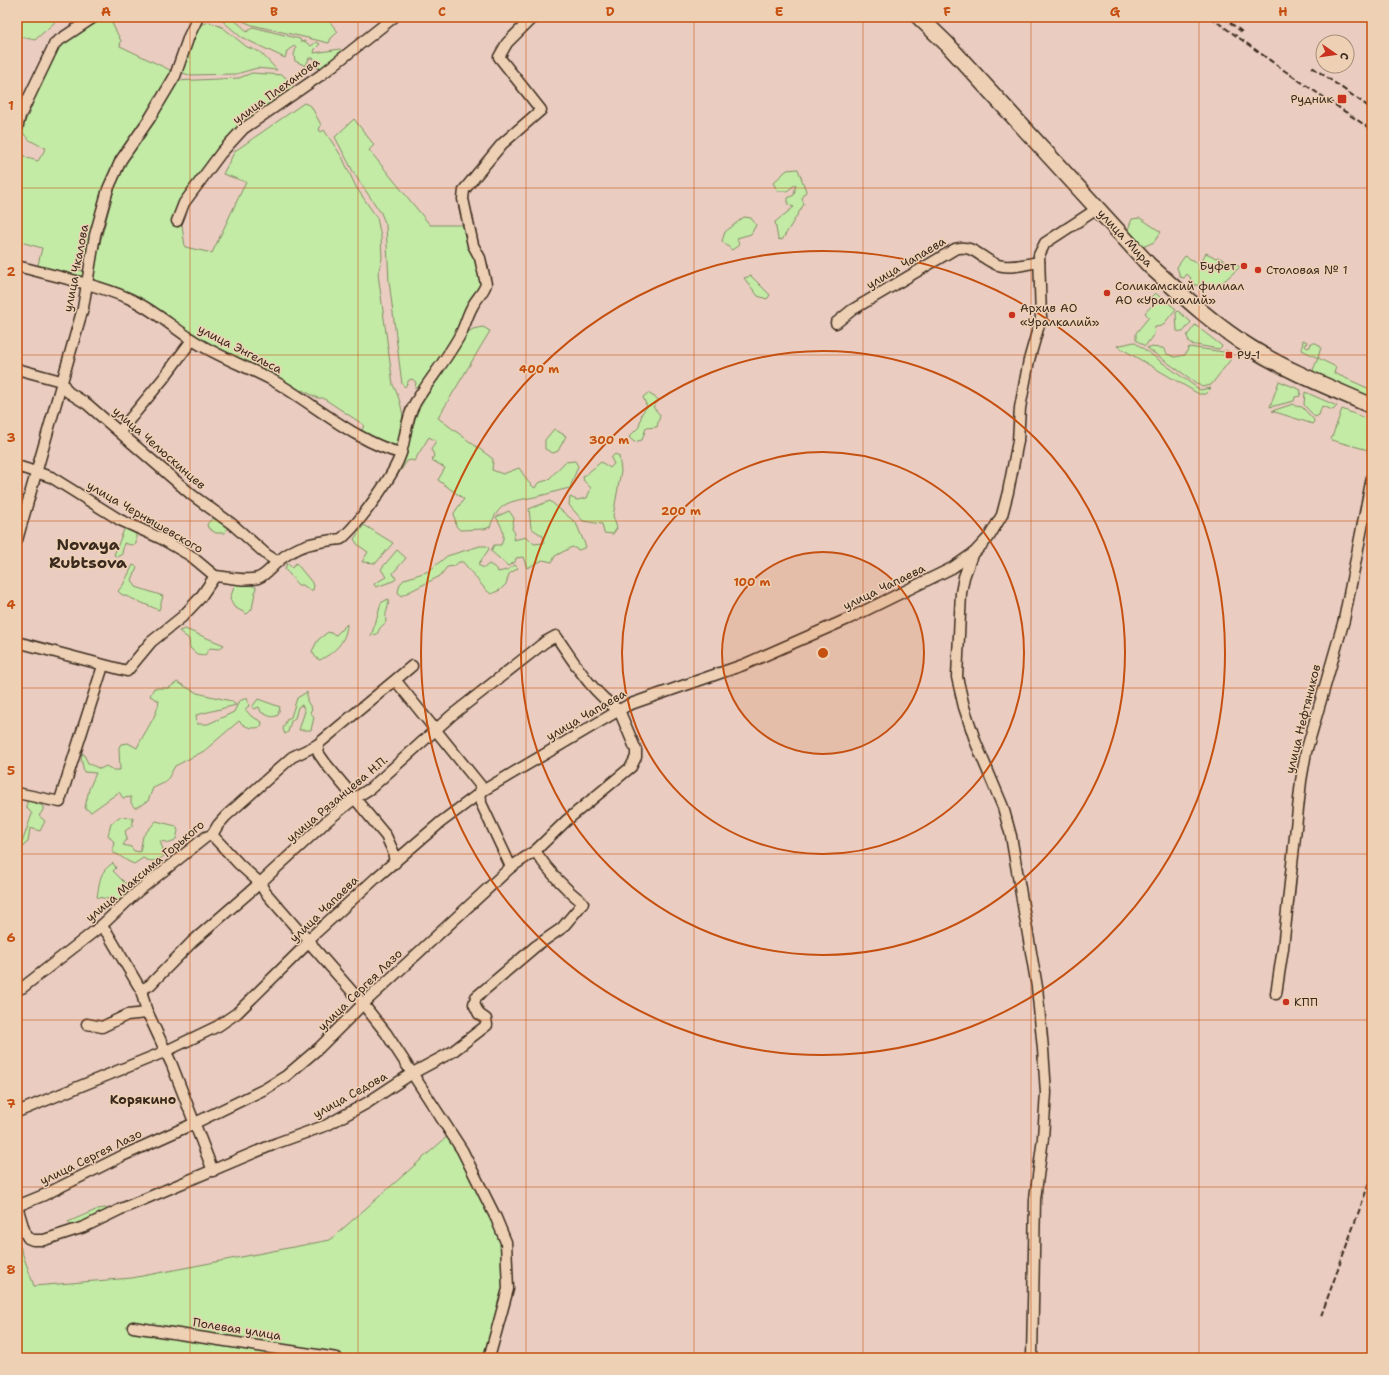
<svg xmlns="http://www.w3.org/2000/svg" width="1389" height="1375" viewBox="0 0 1389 1375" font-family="'Shantell Sans',sans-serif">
	<rect width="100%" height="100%" fill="#eacdc0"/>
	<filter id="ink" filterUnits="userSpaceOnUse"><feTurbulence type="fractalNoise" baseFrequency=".025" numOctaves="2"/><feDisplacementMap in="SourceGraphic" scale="8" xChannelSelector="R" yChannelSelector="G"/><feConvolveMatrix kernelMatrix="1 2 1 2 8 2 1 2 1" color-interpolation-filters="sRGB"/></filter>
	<g filter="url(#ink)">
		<g fill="#c3eba6" stroke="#7f8a62">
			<path d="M17,17h41l-2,4 -21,19 -18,-4z"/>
			<path d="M104,17h5l12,24 -1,5 50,24v6l-38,59 -17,23 -26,79 -3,26 -6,-1 -2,8 7,1 -4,9 -3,-1 1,-3 -35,-5 -6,-6 4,-17 -21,-6 -4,13v-104l10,7 11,3 8,-13c-43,-17 -13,-25 -13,-51l22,-47 8,-7z"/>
			<path d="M218,17c13,0 21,5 29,15l6,-5 47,12 1,3 3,-1 7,5 5,-4 4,2 -5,5 -1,4 26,-4 3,3 -21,16h-5v-6l-4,-4h-4l-3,8 -11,-5 -1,-6 2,-7 -2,-2 -7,5 -2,7 -44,-21z"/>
			<path d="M234,17h92l12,15 -7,6 -2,5 -77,-18z"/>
			<path d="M209,22l13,5 25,20 13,5 17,18 -20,-2 -21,6 -47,1 -9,-3 13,-33 7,-14z"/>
			<path d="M252,73l31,2 13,14 -87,74 -36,52 1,7 8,3 3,22 27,6 34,-71 -23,-8 12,-23 69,-48 7,3 10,19 -2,5 2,2 3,-2 18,27 14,30 21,31 4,19 1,21 -4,16 15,111c9,17 17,48 1,63l-33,-15 3,-8 -41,-27h-5l-16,-8 -2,3 -71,-36 -134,-75 -2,-12 23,-88 12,-29 48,-72 63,-3z"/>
			<path d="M354,119l20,26 -5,5 61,75h36l4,22 12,34 -2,8 -23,46 -36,52 -6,1 1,-6 -4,-3 -3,1 -4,7 -3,-3 -13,-103 -3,-56 -5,-12 -26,-38 -20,-38z"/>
			<path d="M798,169l8,22 -4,8 2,5 -22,36 -4,-1 -3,-17 19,-15 -6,-2v-7l6,-3 2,-11 -9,7h-9l-5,-8 14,-13z"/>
			<path d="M744,217l7,1 5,7 -5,9 -14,4 2,7 -7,5 -10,-9 3,-9z"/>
			<path d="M1140,218l21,14 -7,10 -9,4 -9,-3 -9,-11 5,-13z"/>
			<path d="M1206,253l10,5 2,-1 16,9 1,-2 5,3 -23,20 -22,-2 -7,-3 3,-4 -4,-4 -3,4 -4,-1 -3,-10 8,-11 14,8z"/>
			<path d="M751,276l19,19 -3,4 -9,-3 -14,-18z"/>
			<path d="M1155,293l21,16 -14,17 -7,1 -1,7 -9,12 -9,-6v-7l13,-16 -4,-4 9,-10 -5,-4z"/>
			<path d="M1178,311l13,11 -8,10 -6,-1 -1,-18z"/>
			<path d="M1195,325l27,21 -3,3 -29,-5 -3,-8z"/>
			<path d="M483,327l7,4 -52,87 55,41 -1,11 11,4 16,-6c6,8 8,15 16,20l3,-5 10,-3 17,-18 10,-1 3,5 -8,22c-11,2 -21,6 -31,8 -25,6 -39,2 -49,31l-6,2 -24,1 -4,-4 -2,-13 10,-14 -26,-19 7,-12 -13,-8 2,-5 -3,-6 5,-8 -7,-4 -15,24 -3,-1 -4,1 -10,15 -2,-2 16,-58 51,-80 11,-7z"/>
			<path d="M1303,340l4,2 -2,4 2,2 3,-1 1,-4h5l5,4 -3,11 18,9 -2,6 38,17v9l-58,-25 -1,-4 5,-12 -16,-8z"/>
			<path d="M1134,342l66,48 11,-2 -6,6h-6l-82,-48z"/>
			<path d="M1148,347l15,1 4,6 8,3 10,-2 4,-8 35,5 2,-2 2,1 -2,4 5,4 -20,26 -9,2 -55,-39z"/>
			<path d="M1279,381l22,9 -1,6 -5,1 -1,4 -24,6z"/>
			<path d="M1305,392l32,14 -4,4 -11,-4 -3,9 -4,2 -11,-12z"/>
			<path d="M648,393l11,7 -6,7 7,8 -3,12 -11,1 -4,12 -8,2 -5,-5 10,-10 3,-14 5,-6 -4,-10z"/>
			<path d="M1293,404l2,2 7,1 12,13 -1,4 -41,-13z"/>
			<path d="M1342,409l30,12v30l-41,-11z"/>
			<path d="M554,429l12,7 -8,15 -5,2 -8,-4v-9z"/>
			<path d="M615,454l4,2 2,15 -8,45 4,12 -4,6 -9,-1 -2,-9 -19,-3 -14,-16 1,-8 7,3 10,-2 4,-10 -7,-7 -1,-4 18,-15 9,6 4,-4 -3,-6z"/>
			<path d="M550,501l26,22 10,24 -7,3 -7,-3 -17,9 -3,6 -9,-2 -16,8 -4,-11 -7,1 -1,4 -7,4 -17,-15 3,-6h7c5,-11 1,-18 -5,-28l13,-6 5,7 -2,11 3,4 -2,7 14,-3 7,7 10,-1 -1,-7 -12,-8 -2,-19z"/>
			<path d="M213,518l15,9 -3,6h-9l-8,-5 -1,-4z"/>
			<path d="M364,525l29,18 -17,20 -14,-1 6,-10 -10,-7 -4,-6z"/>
			<path d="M125,527l11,7v10l-5,1 -7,-2 -2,11 -5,3 -3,-2z"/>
			<path d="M480,546h7l2,3 -11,16 6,3 5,-4 8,5 1,3 9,-2 8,-5 3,3 -9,6 -3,10 -6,6 -9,4 -6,-5 -22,-27h-4l-5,4 -7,1 -7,9 -39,20 -3,-4 2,-8 5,-5 24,-8 18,-15z"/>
			<path d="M397,550l9,8 -13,15 3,6 -3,2 -17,6 -2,-3 12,-7 -5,-8z"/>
			<path d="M287,563l5,5 4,-5 18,22 -1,5h-3l-7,-5h-5c-4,-4 -8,-12 -13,-15z"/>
			<path d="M133,565l4,2 -5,13 4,7 27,9 -4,14 -38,-16 -3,-3 5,-6z"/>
			<path d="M235,584c8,2 14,0 21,3l-4,22 -5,5 -13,-7 -4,-8z"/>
			<path d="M388,599c2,9 -4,13 -2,23l-6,6 -3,6 -6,2 6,-18 4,-15z"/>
			<path d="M347,624c-1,18 -12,28 -27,36l-4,-2 -4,-7 6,-11 10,-8 8,3z"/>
			<path d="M185,629l39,16 -5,4 -9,-1 -5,7 -8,-1 -7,-6 -1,-9 -10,-8z"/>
			<path d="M177,682l20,11 34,8 5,4 -40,10 1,9h11l26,-12 5,-11 8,-3 2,8 -4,3 6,7 11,6 -1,5c-9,2 -15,1 -22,-6l-35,30 -29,15 -9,16 -13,6 -5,13 -13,7 -4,-5v-6l-8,1 -4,-6 -28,20 -6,-4 4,-19 7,-16 -12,-1 -3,-15 2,-4 5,10 12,6 6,-3 7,4h7l-1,-23 2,-3 7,-1 9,5c6,-14 21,-33 22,-47l-9,-5 4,-8h15z"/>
			<path d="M307,692v9l5,8 -2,3 4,5 -3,13h-12l6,-19 -3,-6 -4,2 -3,11 -4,3 -3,11 -3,2 -2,-5 4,-10 4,-2 6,-19z"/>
			<path d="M258,699l22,8 -2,8c-6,4 -11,0 -17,-3l-2,-5 -5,2 -2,-2z"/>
			<path d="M27,800l16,6v4l-4,6 6,5 -5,10 -10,-3 -2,14 -4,3 -7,12v-11l6,-6 9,-26 -5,-6z"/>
			<path d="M119,817l14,1 -1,8 -7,5 2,8 -4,6 8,2 3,4 6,1 3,-16 13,-15 20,5 2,5 -2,8 -5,4 -11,-2 5,14c-7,6 -13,8 -22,3l-9,6c-9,-3 -13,-9 -22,-12l2,-10 -6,-7 3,-11z"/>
			<path d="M113,863l3,5 -3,3 17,17 -4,10 -4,3 -25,-4c3,-16 2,-25 16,-34z"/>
			<path d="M449,1135l40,66 14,50 1,31 -16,76h-471v-120l17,48 98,-8 198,-38z"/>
			<path d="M105,1208l5,3 -1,2 -37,13 -4,-4 30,-13z"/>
		</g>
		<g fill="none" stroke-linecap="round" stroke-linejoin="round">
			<g stroke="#3b2a1e" stroke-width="13">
				<g id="minor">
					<path d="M17,129l3,-13 35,-73 39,-26"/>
					<path d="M177,221l7,-18 37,-50 22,-24 78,-54 73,-58"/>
					<path d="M17,266c37,10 75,17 111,32 23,10 42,27 63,41 25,17 55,27 81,41 40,22 85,63 129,73"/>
					<path d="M836,323l16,-13 103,-61c18,-6 27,11 43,16 12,4 29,-1 41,-3"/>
					<path d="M17,369l44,12 7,11 19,12 105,91 40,29 35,31 11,7"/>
					<path d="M120,431l43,-52 29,-39"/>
					<path d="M17,466l34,11 69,43 40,18 31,18 24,20"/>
					<path d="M17,540l66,-232 12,-73 13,-46 13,-29 29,-42 25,-42 14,-40 9,-19"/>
					<path d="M972,555l-8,22 -3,16 -4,84 7,30 12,36 27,64 8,29 26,151 6,62 3,44 -3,45 -8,61 -3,159"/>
					<path d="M17,642l110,29 24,-29 31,-25 18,-19 15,-22c13,1 30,6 43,2 8,-3 13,-10 19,-16 21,-18 38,-20 64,-23 17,-14 54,-65 60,-86 5,-18 5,-34 14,-50 14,-23 32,-44 45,-68 5,-9 7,-19 12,-28 4,-8 12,-15 14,-23l-6,-26 -7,-13 -10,-46 1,-9 38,-46 39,-34 -42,-53 8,-14 26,-26"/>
					<path d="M396,681l84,104 1,18 30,64"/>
					<path d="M317,745l2,9 7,10 60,72 7,15 2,12"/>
					<path d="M17,793l43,9"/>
					<path d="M61,797l42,-131"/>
					<path d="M212,835l27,29 21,19 5,9 34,39 10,8 5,9 49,56 23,29 76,117 34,68 10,24 2,47 -19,69"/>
					<path d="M101,926l7,8 33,56 5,19 26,56 41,106"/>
					<path d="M22,988l79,-62 36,-34 69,-55 6,-2 6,-10 8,-9 66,-59 25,-12 95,-79"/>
					<path d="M141,990l9,-5 42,-43 68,-59 68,-63 27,-22 16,-10 81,-73 93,-73 11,-6c18,26 36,57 63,74"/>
					<path d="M1276,994l7,-46 18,-167 5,-29 38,-132 28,-143"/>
					<path d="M87,1024l15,3 25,-12 20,-2"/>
					<path d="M17,1112l147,-60 54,-26 19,-13 69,-68 3,-6 68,-62 64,-55 43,-32 144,-85 115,-40 107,-47 102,-50 23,-16 14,-15 13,-22 6,-23 10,-51 2,-33 9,-48 12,-42 -2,-63 6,-12 52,-34"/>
					<path d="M17,1206l27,-11 78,-39 73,-33 70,-34 21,-13 33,-28 44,-44 148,-137 24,-16 32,-31 64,-53 5,-10v-7l-17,-40"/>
					<path d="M17,1206l8,27 3,5 5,2h11l40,-13 37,-18 156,-66 50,-18 40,-22 44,-29 41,-22 35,-27 -1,-6 -7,-5 -5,-10 2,-7 60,-51 26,-18 21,-25c-19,-15 -34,-31 -48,-52"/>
					<path d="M133,1327l204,31"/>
				</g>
			</g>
			<g stroke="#3b2a1e" stroke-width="18">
				<path id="highway" d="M919,17l28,27 202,221c32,29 65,60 102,83 37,23 80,40 121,58"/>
			</g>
			<use href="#minor" stroke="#eed1b5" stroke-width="10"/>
			<use href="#highway" stroke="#eed1b5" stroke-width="15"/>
			<g stroke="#3b2a1e" stroke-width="2" stroke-dasharray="6 3" stroke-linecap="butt">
				<path d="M1210,17l75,54 87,59"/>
				<path d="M1223,17l19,15"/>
				<path d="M1312,67l60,42"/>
				<path d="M1321,1316l51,-141"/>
			</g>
		</g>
	</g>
	<path fill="none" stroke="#c55010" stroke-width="1" stroke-opacity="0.55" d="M190,17v1341M358,17v1341M526,17v1341M694,17v1341M863,17v1341M1031,17v1341M1199,17v1341M17,188h1355M17,355h1355M17,521h1355M17,688h1355M17,854h1355M17,1020h1355M17,1187h1355"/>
	<circle cx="823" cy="653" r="101" fill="#c55010" fill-opacity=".12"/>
	<g fill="none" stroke="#c55010" stroke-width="2">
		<circle cx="823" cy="653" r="101"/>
		<circle cx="823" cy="653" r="201"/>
		<circle cx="823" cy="653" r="302"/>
		<circle cx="823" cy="653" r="402"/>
	</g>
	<g fill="#c8321e" stroke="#eed1b5" stroke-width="1.5">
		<rect x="1337" y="94" width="10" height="10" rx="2"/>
		<circle cx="1244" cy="266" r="4"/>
		<circle cx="1258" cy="270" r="4"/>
		<circle cx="1107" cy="293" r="4"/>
		<circle cx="1012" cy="315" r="4"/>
		<rect x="1225" y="351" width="8" height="8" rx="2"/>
		<circle cx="1286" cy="1002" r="4"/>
	</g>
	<g text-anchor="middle" stroke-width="3" stroke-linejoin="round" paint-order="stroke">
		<g font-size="12" fill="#3b2a1e" stroke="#eed1b5">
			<text transform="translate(276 91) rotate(-36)" y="4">улица Плеханова</text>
			<text transform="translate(1125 238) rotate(47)" y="4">улица Мира</text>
			<text transform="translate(906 263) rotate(-31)" y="4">улица Чапаева</text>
			<text transform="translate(76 268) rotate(-79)" y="4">улица Чкалова</text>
			<text transform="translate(240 349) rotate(27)" y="4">улица Энгельса</text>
			<text transform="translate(159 448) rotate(41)" y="4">улица Челюскинцев</text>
			<text transform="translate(145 517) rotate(30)" y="4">улица Чернышевского</text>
			<text transform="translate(884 587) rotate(-26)" y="4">улица Чапаева</text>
			<text transform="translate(586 715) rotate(-30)" y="4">улица Чапаева</text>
			<text transform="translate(1303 719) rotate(-76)" y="4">улица Нефтяников</text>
			<text transform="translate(337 799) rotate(-40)" y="4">улица Рязанцева Н.П.</text>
			<text transform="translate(145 871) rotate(-40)" y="4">улица Максима Горького</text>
			<text transform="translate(324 909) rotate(-44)" y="4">улица Чапаева</text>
			<text transform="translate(360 990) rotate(-44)" y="4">улица Сергея Лазо</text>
			<text transform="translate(350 1095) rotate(-29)" y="4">улица Седова</text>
			<text transform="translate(91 1157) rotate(-26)" y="4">улица Сергея Лазо</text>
			<text transform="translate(237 1329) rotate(9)" y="4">Полевая улица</text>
		</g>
		<g font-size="12" fill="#3b2a1e" stroke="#eed1b5" text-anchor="start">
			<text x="1333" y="103" text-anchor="end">Рудник</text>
			<text x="1236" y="270" text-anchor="end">Буфет</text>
			<text x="1266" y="274">Столовая № 1</text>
			<text x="1115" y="290">Соликамский филиал<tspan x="1115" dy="14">АО «Уралкалий»</tspan></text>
			<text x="1020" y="312">Архив АО<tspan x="1020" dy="14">«Уралкалий»</tspan></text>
			<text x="1237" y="359">РУ-1</text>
			<text x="1294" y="1006">КПП</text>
		</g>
		<g font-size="13" font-weight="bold" fill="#3b2a1e" stroke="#eed1b5">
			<text x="143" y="1104">Корякино</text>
		</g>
		<g font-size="16" font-weight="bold" fill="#3b2a1e" stroke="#eed1b5">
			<text x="88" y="550">Novaya<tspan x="88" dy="18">Rubtsova</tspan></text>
		</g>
	</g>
	<circle cx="823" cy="653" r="6" fill="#c55010" stroke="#eed1b5" stroke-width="2"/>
	<g font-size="12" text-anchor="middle" font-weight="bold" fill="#c55010" stroke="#eed1b5" stroke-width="3" stroke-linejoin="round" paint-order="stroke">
		<text x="539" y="373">400 m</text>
		<text x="609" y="444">300 m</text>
		<text x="681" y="515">200 m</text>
		<text x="752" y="586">100 m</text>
	</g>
	<rect width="1389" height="1375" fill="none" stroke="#eed1b5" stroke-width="44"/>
	<g transform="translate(1335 54) rotate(103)"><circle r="19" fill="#eed1b5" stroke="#a68e79"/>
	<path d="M0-3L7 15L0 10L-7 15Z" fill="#c8321e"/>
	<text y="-6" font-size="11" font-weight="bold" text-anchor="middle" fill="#3b2a1e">С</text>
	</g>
	<rect x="22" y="22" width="1345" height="1331" fill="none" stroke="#c55010" stroke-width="1.5"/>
	<g font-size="13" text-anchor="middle" font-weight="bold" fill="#c55010">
		<text x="106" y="16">A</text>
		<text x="274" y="16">B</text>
		<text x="442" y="16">C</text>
		<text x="610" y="16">D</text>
		<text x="779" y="16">E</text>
		<text x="947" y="16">F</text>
		<text x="1115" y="16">G</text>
		<text x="1283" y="16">H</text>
		<text x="11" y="110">1</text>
		<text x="11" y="276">2</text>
		<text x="11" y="442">3</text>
		<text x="11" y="609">4</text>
		<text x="11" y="775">5</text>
		<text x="11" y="942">6</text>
		<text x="11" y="1108">7</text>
		<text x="11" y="1274">8</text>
	</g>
</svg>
